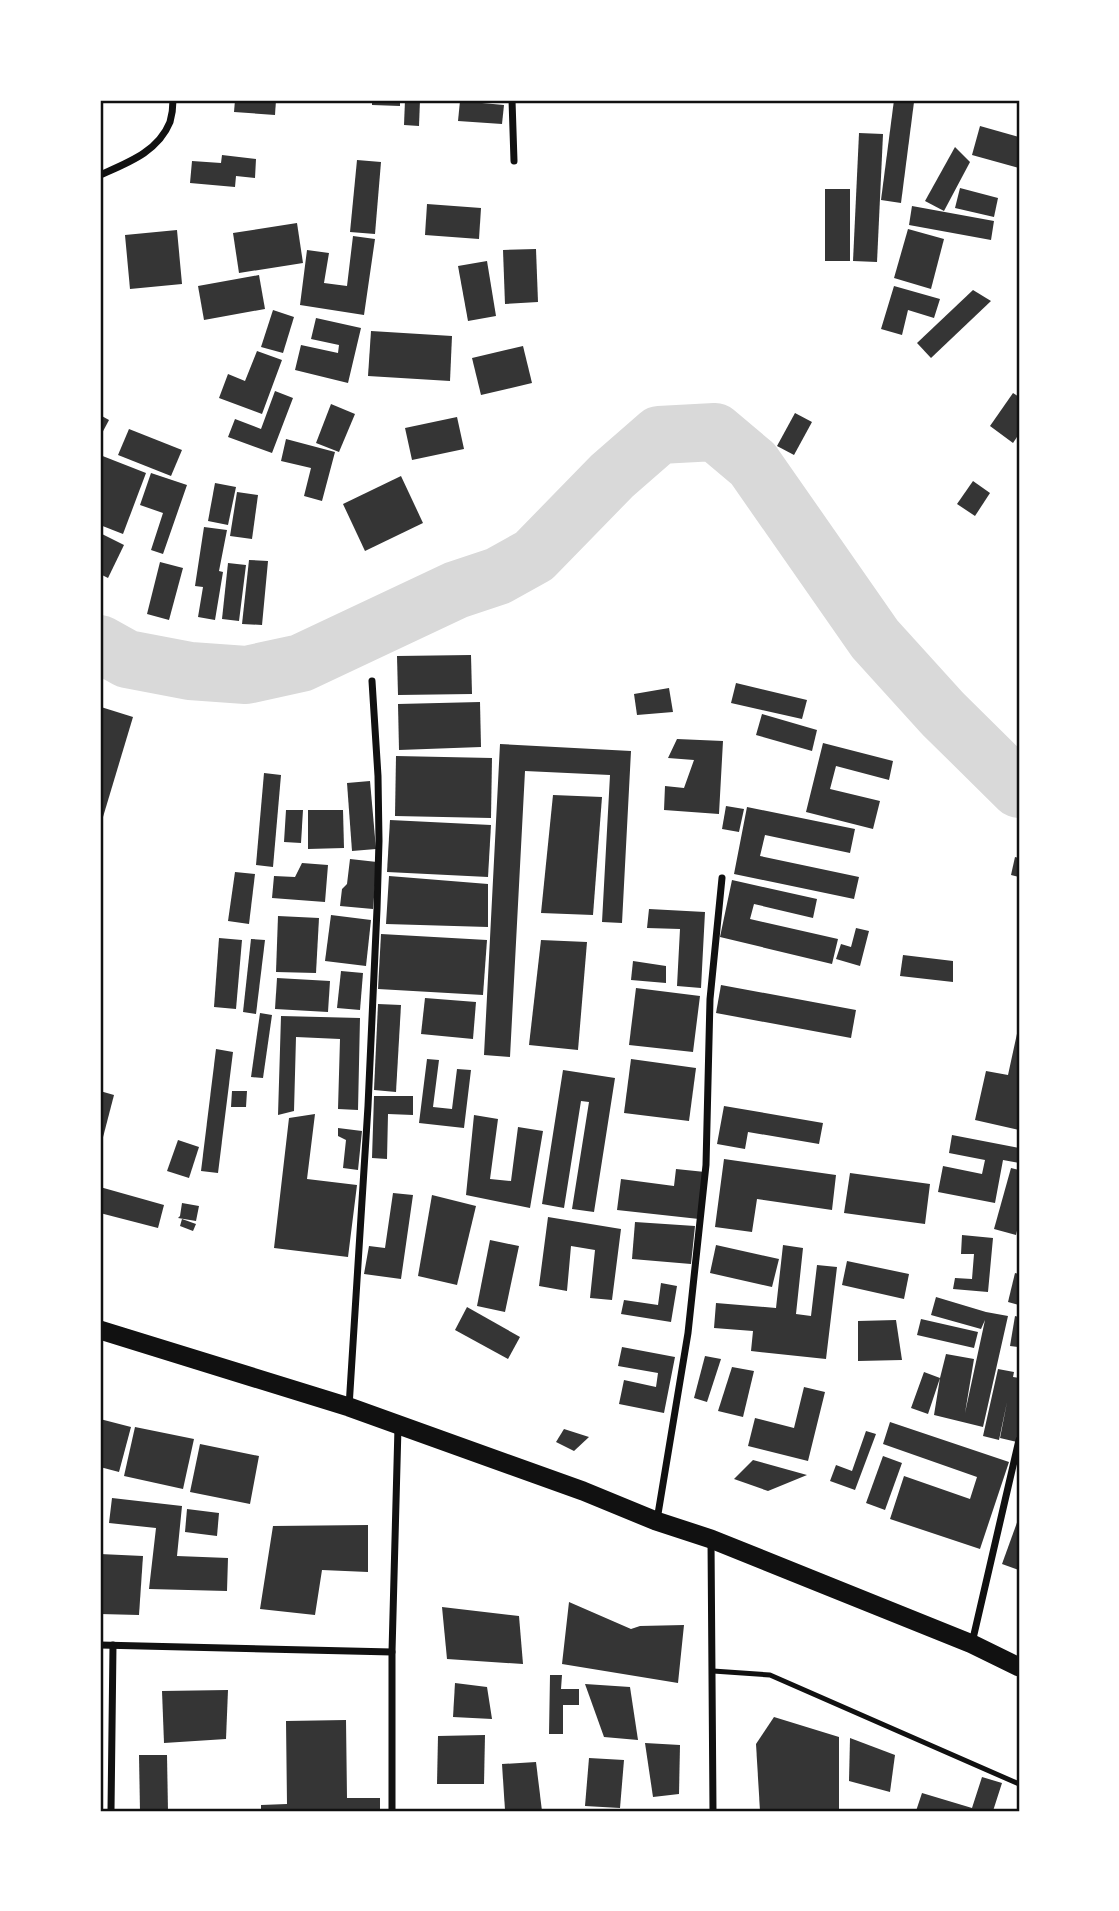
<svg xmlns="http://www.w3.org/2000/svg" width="1119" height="1911" viewBox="0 0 1119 1911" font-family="'Open Sans',sans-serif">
	<rect width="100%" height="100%" fill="#fff"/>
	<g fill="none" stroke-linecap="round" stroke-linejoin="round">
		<path stroke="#d9d9d9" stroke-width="58" d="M100,644l27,15 63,12 56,4 55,-12 155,-73 42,-14 36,-20 78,-80 47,-41 56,-3 38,32 122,175 68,75 76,75"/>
	</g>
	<g fill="#353535">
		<path d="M235,100h41l-1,15 -41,-3z"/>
		<path d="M372,100h28v6l-28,-1z"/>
		<path d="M405,100h15l-1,26 -15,-1z"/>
		<path d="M894,100l20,2 -13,101 -20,-3z"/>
		<path d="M460,101l44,4 -2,19 -44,-3z"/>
		<path d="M980,126l39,11v31l-47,-13z"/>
		<path d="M859,133l24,1 -6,128 -24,-1z"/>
		<path d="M955,147l15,15 -26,49 -19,-10z"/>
		<path d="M222,155l34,4 -1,19 -19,-2 -1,11 -45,-4 2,-22 29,2z"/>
		<path d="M357,160l24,2 -6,72 -25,-2z"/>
		<path d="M960,188l38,10 -4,19 -39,-9z"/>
		<rect x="825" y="189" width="25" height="72"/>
		<path d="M427,204l54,4 -2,31 -54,-4z"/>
		<path d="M912,206l82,15 -3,19 -82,-15z"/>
		<path d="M297,223l6,40 -64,10 -6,-40z"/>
		<path d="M908,229l36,10 -13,50 -37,-11z"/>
		<path d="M177,230l5,54 -52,5 -5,-54z"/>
		<path d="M353,236l22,3 -11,76 -64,-10 7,-55 22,3 -5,30 23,3z"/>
		<path d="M536,249l2,53 -33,2 -2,-54z"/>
		<path d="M487,261l9,55 -28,5 -10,-55z"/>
		<path d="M259,275l6,34 -61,11 -6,-34z"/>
		<path d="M894,286l46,13 -6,19 -26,-8 -6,25 -21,-6z"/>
		<path d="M973,290l18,11 -60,57 -14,-15z"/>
		<path d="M273,310l21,7 -11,36 -22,-6z"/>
		<path d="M316,318l45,10 -13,55 -53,-13 6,-25 37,8 1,-8 -28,-6z"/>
		<path d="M371,331l81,5 -2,45 -82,-5z"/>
		<path d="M523,346l9,37 -51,12 -9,-37z"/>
		<path d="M257,351l25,9 -20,54 -43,-16 9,-24 17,7z"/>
		<path d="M275,391l18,7 -21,55 -44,-16 7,-18 26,10z"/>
		<path d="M1013,393l6,4v37l-6,9 -23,-17z"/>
		<path d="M331,404l24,10 -16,38 -23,-9z"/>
		<path d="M795,413l17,9 -18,33 -17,-9z"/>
		<path d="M100,415l9,5 -9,17z"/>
		<path d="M457,417l7,32 -52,11 -7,-32z"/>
		<path d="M129,429l53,21 -11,26 -53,-21z"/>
		<path d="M286,439l49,13 -13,49 -18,-5 7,-28 -30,-7z"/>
		<path d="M100,455l46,18 -23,61 -23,-9z"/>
		<path d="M151,473l36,12 -24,69 -12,-4 12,-37 -23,-8z"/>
		<path d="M401,476l22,47 -58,28 -22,-47z"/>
		<path d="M973,481l17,12 -15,23 -18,-12z"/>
		<path d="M215,483l21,4 -8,38 -20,-4z"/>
		<path d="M237,492l21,3 -6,44 -22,-3z"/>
		<path d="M204,527l23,3 -8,41 4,1 -8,48 -17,-3 5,-30 -8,-1z"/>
		<path d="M100,533l24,12 -16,33 -8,-4z"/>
		<path d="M249,560l19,1 -6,64 -20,-1z"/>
		<path d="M160,562l23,6 -14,52 -22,-6z"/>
		<path d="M228,563l18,2 -7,56 -17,-2z"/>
		<path d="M471,655l1,39 -74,1 -1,-39z"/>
		<path d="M736,683l71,17 -5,19 -71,-16z"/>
		<path d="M669,688l4,24 -36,3 -3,-21z"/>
		<path d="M480,702l1,45 -82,3 -1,-46z"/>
		<path d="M101,707l32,10 -33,110v-116z"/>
		<path d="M762,714l55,16 -5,21 -56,-16z"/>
		<path d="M677,739l46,2 -4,73 -55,-4 1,-24 19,2 10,-28 -26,-2z"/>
		<path d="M823,743l70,18 -4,19 -53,-14 -6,23 50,12 -7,28 -67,-17z"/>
		<path d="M500,744l131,7 -9,172 -20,-1 8,-147 -85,-4 -15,286 -26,-2z"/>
		<path d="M396,756l96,2 -1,60 -96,-2z"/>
		<path d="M264,773l17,2 -8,92 -17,-2z"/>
		<path d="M370,781l6,68 -24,2 -5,-68z"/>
		<path d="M553,795l49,2 -9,118 -52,-2z"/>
		<path d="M726,806l18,3 -5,23 -17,-3z"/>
		<path d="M747,807l108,22 -5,24 -85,-18 -5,21 99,21 -5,22 -120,-25z"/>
		<path d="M286,810h17l-2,33 -17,-1z"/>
		<path d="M308,810h35l1,38 -36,1z"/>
		<path d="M390,820l101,5 -3,52 -101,-5z"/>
		<path d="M1015,857l4,1v19l-8,-2z"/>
		<path d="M350,859l27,3 -4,47 -33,-3 2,-17 5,-5z"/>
		<path d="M302,863l26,2 -3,37 -53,-4 2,-22 21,1z"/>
		<path d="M235,872l20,2 -6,50 -21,-3z"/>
		<path d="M389,876l99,8v43l-102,-3z"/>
		<path d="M732,880l85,19 -4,19 -59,-14 -4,15 88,20 -6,25 -112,-27z"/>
		<path d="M649,909l56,3 -4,76 -24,-2 3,-57 -33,-1z"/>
		<path d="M331,915l40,5 -5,46 -41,-5z"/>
		<path d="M278,916l41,2 -3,55 -40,-1z"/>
		<path d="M856,928l13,3 -9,35 -24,-7 5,-15 10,3z"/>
		<path d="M381,934l106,6 -4,55 -105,-6z"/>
		<path d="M219,938l23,2 -6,69 -22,-2z"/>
		<path d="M251,939l14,1 -9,74 -13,-2z"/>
		<path d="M541,940l46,2 -9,108 -49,-5z"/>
		<path d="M903,955l50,6v21l-53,-6z"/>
		<path d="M633,961l33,5v17l-35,-3z"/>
		<path d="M341,971l22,2 -3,37 -23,-2z"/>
		<path d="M277,978l53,3 -2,31 -53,-3z"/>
		<path d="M721,985l135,25 -5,28 -135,-25z"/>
		<path d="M636,988l64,8 -7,56 -64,-7z"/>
		<path d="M425,998l51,4 -3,37 -52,-5z"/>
		<path d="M378,1004l23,1 -5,87 -22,-2z"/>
		<path d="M260,1013l12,2 -9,63 -12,-1z"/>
		<path d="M281,1016l79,2 -2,92 -20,-1 2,-70 -44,-2 -2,74 -16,4z"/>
		<path d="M1018,1029h1v101l-44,-10 11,-49 22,4z"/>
		<path d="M216,1049l17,3 -15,121 -17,-2z"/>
		<path d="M427,1059l12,1 -6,47 19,2 5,-40 14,1 -7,58 -45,-5z"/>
		<path d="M631,1059l65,9 -7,53 -65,-8z"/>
		<path d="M563,1070l52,8 -21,134 -22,-3 17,-107 -8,-1 -17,107 -22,-4z"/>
		<path d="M100,1091l14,4 -13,50h-1z"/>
		<path d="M232,1091h15l-1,16h-15z"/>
		<path d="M374,1096h39v19l-25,-1 -1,45 -15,-1z"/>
		<path d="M724,1106l99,17 -4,21 -71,-12 -3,17 -28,-5z"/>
		<path d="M315,1114l-8,65 50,6 -9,72 -74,-9 15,-130z"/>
		<path d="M474,1115l24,4 -8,60 21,2 7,-54 25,4 -13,77 -64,-13z"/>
		<path d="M338,1128l24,3 -4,39 -15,-2 3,-28 -8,-4z"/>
		<path d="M952,1135l67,13v15l-16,-3 -8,43 -57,-11 5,-26 39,8 3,-14 -36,-7z"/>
		<path d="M178,1140l21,7 -10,31 -22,-7z"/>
		<path d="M724,1159l112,16 -4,35 -75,-11 -5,33 -37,-5z"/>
		<path d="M1011,1168l8,2v52l-3,13 -22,-6z"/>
		<path d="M676,1169l29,3 -6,47 -82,-9 4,-31 53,7z"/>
		<path d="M850,1173l80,11 -5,40 -81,-11z"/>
		<path d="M100,1187l64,18 -6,23 -58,-15z"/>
		<path d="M393,1193l20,2 -12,84 -37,-5 5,-28 16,2z"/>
		<path d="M432,1195l44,11 -19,79 -39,-9z"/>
		<path d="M182,1203l17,3 -3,15 -18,-3 2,-2z"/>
		<path d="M548,1217l73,12 -9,71 -22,-2 5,-48 -24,-4 -4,45 -28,-5z"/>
		<path d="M182,1219l14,5 -3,7 -13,-5z"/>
		<path d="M635,1222l60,4 -4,38 -59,-5z"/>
		<path d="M962,1235l31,3 -5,54 -35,-3 2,-11 17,1 2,-25h-13z"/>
		<path d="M490,1240l29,6 -14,66 -28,-6z"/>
		<path d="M716,1245l63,14 -7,28 -62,-14z"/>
		<path d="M783,1245l20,3 -7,66 15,2 6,-51 20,2 -11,92 -75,-8 2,-20 -39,-3 2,-25 60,5z"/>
		<path d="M847,1261l62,13 -5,25 -62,-14z"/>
		<path d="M1015,1273l4,1v31l-11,-3z"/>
		<path d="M661,1283l16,3 -6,36 -50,-8 3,-14 34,5z"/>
		<path d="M936,1297l50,15 22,4 -25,111 -49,-12 6,-37 -12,36 -17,-6 13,-36 16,6 6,-24 28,5 -9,54 20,-93 -4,9 -50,-14z"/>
		<path d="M467,1307l53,30 -12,22 -53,-29z"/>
		<path d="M1015,1316l4,1v30l-9,-1z"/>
		<path d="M921,1319l57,13 -4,16 -57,-13z"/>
		<path d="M896,1320l6,40 -44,1v-40z"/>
		<path d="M622,1347l53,10 -11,56 -45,-9 5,-24 32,7 2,-14 -40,-7z"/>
		<path d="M705,1356l16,3 -14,43 -13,-4z"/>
		<path d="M732,1367l22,4 -11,46 -25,-6z"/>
		<path d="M998,1369l16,3 -1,5 6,1v52l-2,12 -17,-4 7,-36 -8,38 -16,-4z"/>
		<path d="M804,1387l21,5 -17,69 -60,-15 7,-28 39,10z"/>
		<path d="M100,1419l31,8 -12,45 -19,-5z"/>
		<path d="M890,1422l119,40 -29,87 -90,-30 14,-43 66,23 7,-22 -94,-33z"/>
		<path d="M135,1427l59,12 -11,50 -59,-13z"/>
		<path d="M564,1429l25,8 -15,14 -18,-9z"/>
		<path d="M866,1431l10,3 -21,56 -25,-9 6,-16 16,6z"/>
		<path d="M200,1444l59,12 -9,48 -60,-12z"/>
		<path d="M883,1456l19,7 -17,47 -19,-7z"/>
		<path d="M753,1460l54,15 -39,16 -34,-12z"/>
		<path d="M112,1498l70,8 -5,50 51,2 -1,33 -78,-2 7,-61 -47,-5z"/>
		<path d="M187,1509l32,4 -2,23 -32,-4z"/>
		<path d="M1019,1517v53l-17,-6z"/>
		<path d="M368,1525v47l-46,-2 -7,45 -55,-6 13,-83z"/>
		<path d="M100,1554l43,2 -4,59 -39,-1z"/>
		<path d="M569,1602l62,27 9,-3 44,-1 -6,58 -116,-19z"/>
		<path d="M442,1607l77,9 4,48 -76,-5z"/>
		<path d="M550,1675h12l-1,14h18v16h-16v29h-14z"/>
		<path d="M455,1683l32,4 5,32 -39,-2z"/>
		<path d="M585,1684l45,3 8,53 -34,-3z"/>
		<path d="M228,1690l-2,49 -62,4 -2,-52z"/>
		<path d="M774,1717l65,20v74h-79l-4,-67z"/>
		<path d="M346,1720l1,78h33v13h-119v-6l26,-1 -1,-83z"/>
		<path d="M485,1735l-1,49h-47l1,-48z"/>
		<path d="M850,1738l45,17 -5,37 -41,-11z"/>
		<path d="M645,1743l35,2 -1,49 -26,3z"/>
		<path d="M139,1755h28l1,56h-28z"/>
		<path d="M589,1758l35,2 -4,48 -35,-2z"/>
		<path d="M536,1762l6,49 -37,-1 -3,-46z"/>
		<path d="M982,1777l20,6 -9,28h-77l6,-18 50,15z"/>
	</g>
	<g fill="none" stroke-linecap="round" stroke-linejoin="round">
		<path stroke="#111" stroke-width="5" d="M713,1671l57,4 249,109"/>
		<g stroke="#111" stroke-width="7">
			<path d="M512,100l2,61"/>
			<path d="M100,175c27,-12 58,-23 70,-53 2,-7 3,-15 3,-22"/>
			<path d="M349,1407l19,-301 9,-197 2,-68 -1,-65 -6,-95"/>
			<path d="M657,1520l31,-187 18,-168 4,-166 12,-121"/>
			<path d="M711,1540l2,271"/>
			<path d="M972,1643l47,-203"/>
			<path d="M100,1645l292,7"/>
			<path d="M111,1811l2,-166"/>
			<path d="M392,1811v-159l6,-225"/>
		</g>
		<path stroke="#111" stroke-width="19" d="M100,1330l249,77 234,84 73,30 55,18 261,105 47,23"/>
	</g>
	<rect width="1119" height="1911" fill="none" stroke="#ffffff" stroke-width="203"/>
	<rect x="102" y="102" width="916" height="1708" fill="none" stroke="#111" stroke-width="2.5"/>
</svg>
